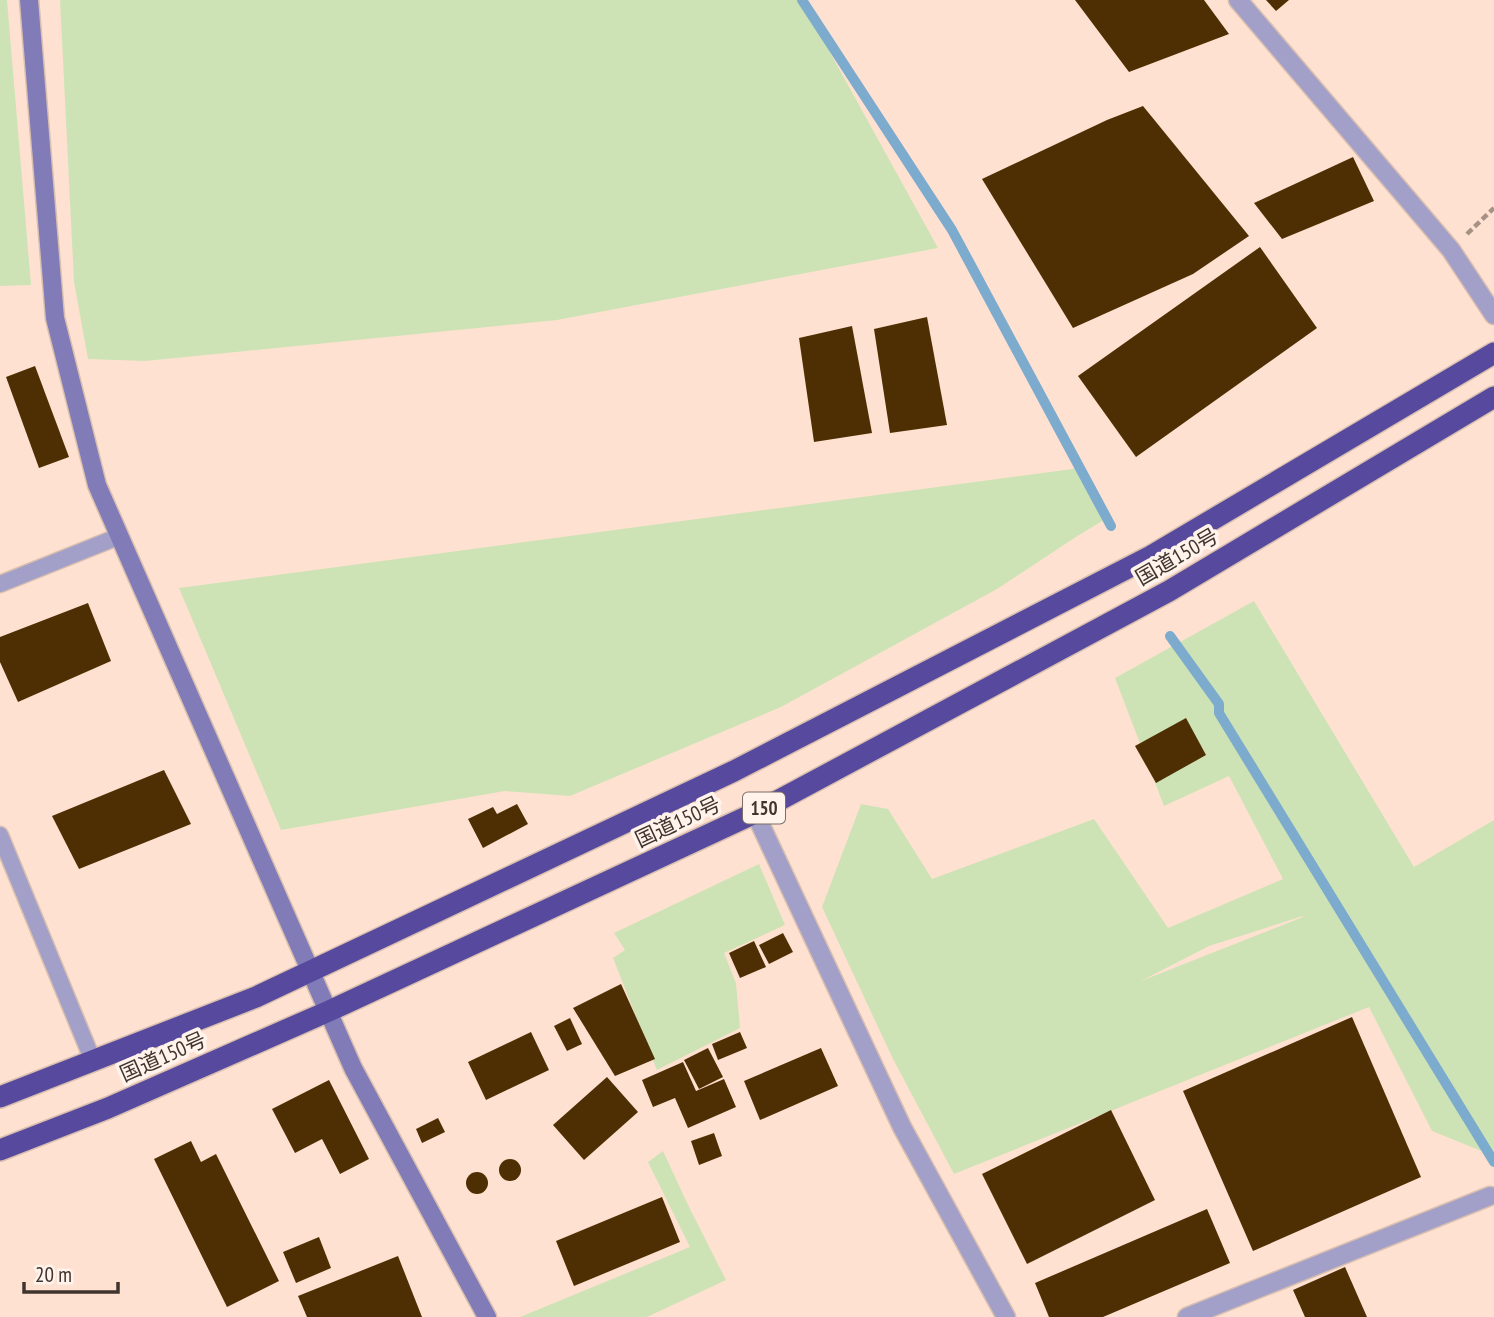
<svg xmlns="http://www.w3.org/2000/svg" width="1494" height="1317" viewBox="0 0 1494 1317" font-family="'PT Sans Narrow','Noto Sans JP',sans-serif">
	<rect width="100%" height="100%" fill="#ffe1d1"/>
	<g fill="#cde3b5" fill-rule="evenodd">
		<path d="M0,0h7l24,285 -31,1z"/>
		<path d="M60,0h741l137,248 -381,72 -412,41 -57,-2 -14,-77z"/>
		<path d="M1080,468l27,50 -28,17 -82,54 -216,118 -211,89 -65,-5 -224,39 -102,-242z"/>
		<path d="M1254,601l160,266 80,-47v336l-62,-25 -63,-124 -415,167 -61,-115 -71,-152 39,-103 27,5 44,70 162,-60 74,109 115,-49 -54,-103 -65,30 -49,-128zM1303,916v1l-162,64 68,-35z"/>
		<path d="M759,864l26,61 -61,28 12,30 4,45 -83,42 -44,-112 12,-8 -11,-17z"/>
		<path d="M663,1151l25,54 38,75 -79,37h-127l170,-70 -42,-85z"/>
	</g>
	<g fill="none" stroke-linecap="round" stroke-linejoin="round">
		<g stroke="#7cabce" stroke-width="10">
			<path d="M802,0l150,230 159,296"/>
			<path d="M1170,636l49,68v9l275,449"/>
		</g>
	</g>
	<g fill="#4e2f03">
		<path d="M1075,0h129l25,34 -100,38z"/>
		<path d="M1266,0h23l-13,11z"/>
		<path d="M1143,106l106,130 -56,38 -120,54 -91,-149 125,-59z"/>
		<path d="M1353,157l21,44 -92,38 -28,-36z"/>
		<path d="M1260,247l57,81 -181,129 -58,-81z"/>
		<path d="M927,317l20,108 -57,8 -16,-104z"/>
		<path d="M852,326l20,107 -58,9 -15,-104z"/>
		<path d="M35,366l34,91 -30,11 -33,-91z"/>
		<path d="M88,603l23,58 -93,41 -18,-40v-25z"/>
		<path d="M1186,718l20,37 -50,28 -21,-37z"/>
		<path d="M164,770l27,54 -112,45 -27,-53z"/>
		<path d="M517,804l11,20 -45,24 -15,-29 25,-12 4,7z"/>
		<path d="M783,933l10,19 -24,12 -10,-19z"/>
		<path d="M754,941l12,26 -26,11 -11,-25z"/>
		<path d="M621,984l34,75 -40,17 -42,-68z"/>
		<path d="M1352,1017l69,160 -168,74 -70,-160z"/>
		<path d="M570,1018l12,26 -15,7 -13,-25z"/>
		<path d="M531,1032l18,38 -63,30 -18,-38z"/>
		<path d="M740,1032l7,16 -29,12 -6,-16z"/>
		<path d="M708,1048l15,29 -24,12 -15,-29z"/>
		<path d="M821,1048l17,38 -78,34 -16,-39z"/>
		<path d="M683,1062l13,29 28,-12 12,28 -48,21 -13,-30 -22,9 -11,-27z"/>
		<path d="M607,1077l31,35 -54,48 -31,-35z"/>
		<path d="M329,1080l40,79 -29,15 -18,-35 -27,14 -23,-44z"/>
		<path d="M1111,1110l44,90 -128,64 -45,-90z"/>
		<path d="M438,1118l7,14 -23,11 -6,-14z"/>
		<path d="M714,1133l8,23 -23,9 -8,-24z"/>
		<path d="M191,1141l10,21 15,-8 63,127 -52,26 -73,-148z"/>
		<circle cx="510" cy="1170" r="11"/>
		<circle cx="477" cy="1183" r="11"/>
		<path d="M662,1197l18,45 -106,44 -18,-45z"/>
		<path d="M1207,1209l23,54 -127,54h-54l-14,-34z"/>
		<path d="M319,1237l12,31 -35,15 -13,-31z"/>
		<path d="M398,1256l24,61h-115l-9,-21z"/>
		<path d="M1345,1267l22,50h-62l-12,-27z"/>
	</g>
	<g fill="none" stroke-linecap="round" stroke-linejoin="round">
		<g stroke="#d9bfb0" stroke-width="19">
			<g id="lane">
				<path d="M0,584l120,-48"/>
				<path d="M0,835l93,226"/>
			</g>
		</g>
		<g stroke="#d9bfb0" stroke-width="21">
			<g id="street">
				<path d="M1238,0l213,250 43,65"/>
				<path d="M755,813l147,314 104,190"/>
				<path d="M1187,1317l303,-121"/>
			</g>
		</g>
		<g stroke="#d9bfb0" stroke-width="21">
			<path id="secondary" d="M29,0l26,318 42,167 256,583 134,249"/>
		</g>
		<g stroke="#d9bfb0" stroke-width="24">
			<g id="highway">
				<path d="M0,1097l256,-100 478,-226 417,-215 343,-203"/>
				<path d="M0,1150l108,-42 221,-97 426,-198 414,-222 325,-194"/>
			</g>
		</g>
		<path stroke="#a69185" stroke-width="4.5" stroke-dasharray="7 3.5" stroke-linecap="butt" d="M1467,234l27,-26"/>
		<use href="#lane" stroke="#a2a0c9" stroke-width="16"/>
		<use href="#street" stroke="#a2a0c9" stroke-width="18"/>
		<use href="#secondary" stroke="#817cb7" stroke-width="18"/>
		<use href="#highway" stroke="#574a9e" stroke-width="21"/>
	</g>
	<g text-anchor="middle" stroke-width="7" stroke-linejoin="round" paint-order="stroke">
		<rect fill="#fff3ec" stroke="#796e67" stroke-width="2" x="743" y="792.5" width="42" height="31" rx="5"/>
		<g font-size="19" font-weight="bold" fill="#40352e">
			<text x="764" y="815">150</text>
		</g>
		<g font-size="21" fill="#40352e" stroke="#fff3ec">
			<text transform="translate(1177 557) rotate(-30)" y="7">国道150号</text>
			<text transform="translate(678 822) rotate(-25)" y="7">国道150号</text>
			<text transform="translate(163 1057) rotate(-24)" y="7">国道150号</text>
		</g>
	</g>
	<path d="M24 1282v10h94v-10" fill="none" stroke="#40352e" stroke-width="3.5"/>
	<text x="35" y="1282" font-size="21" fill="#40352e" stroke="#fff3ec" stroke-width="5" paint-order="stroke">20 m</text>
</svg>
